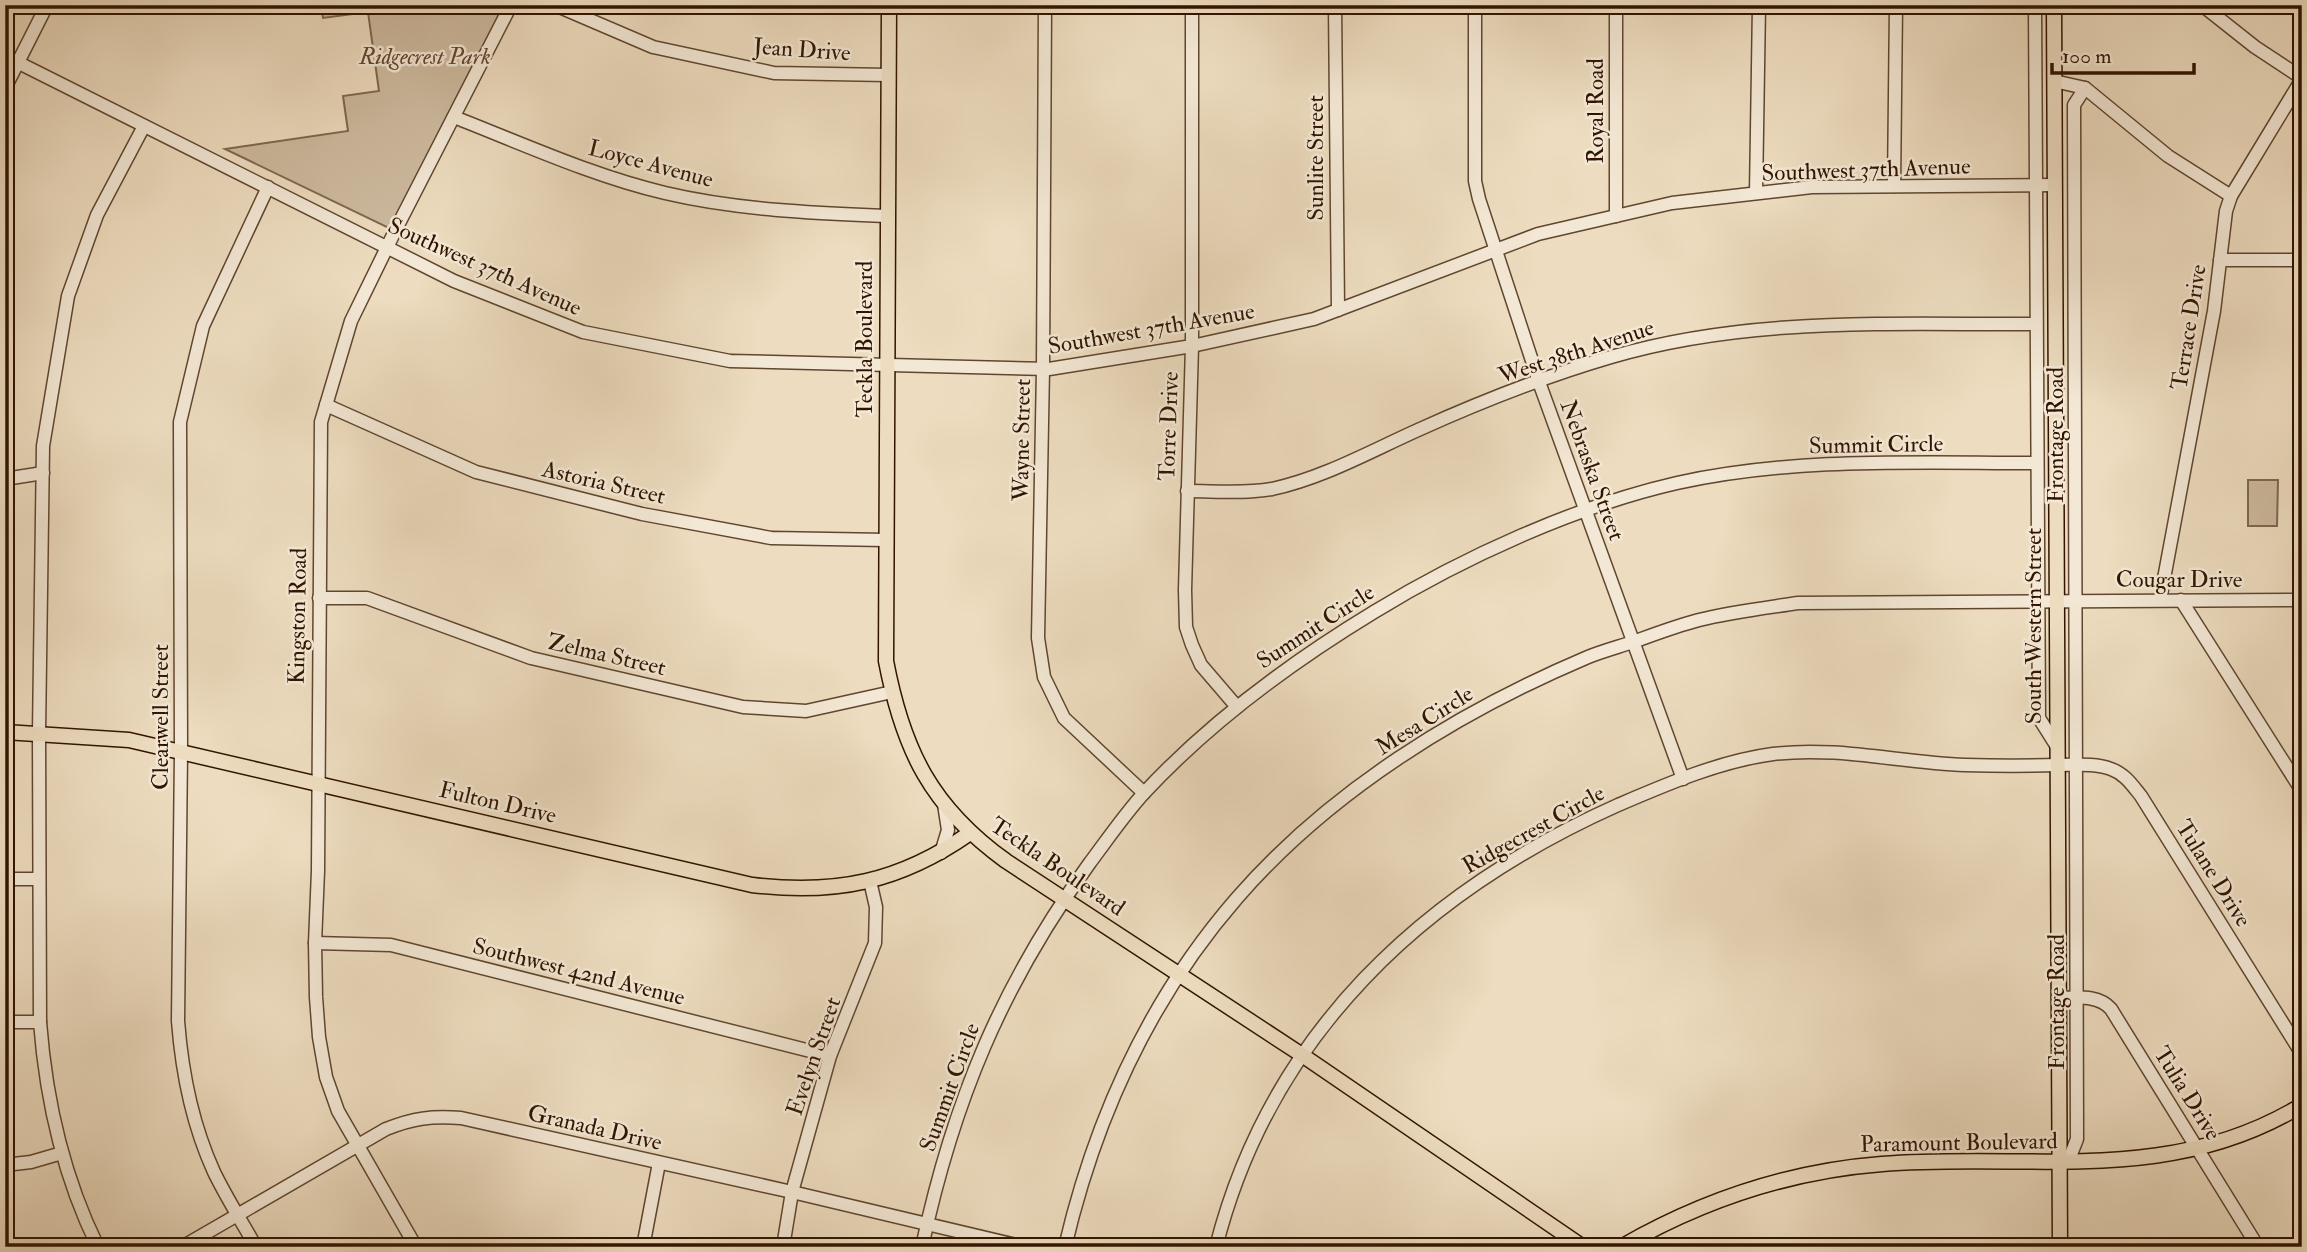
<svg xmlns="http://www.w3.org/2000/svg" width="2307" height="1252" viewBox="0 0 2307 1252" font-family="'IM FELL Double Pica',serif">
	<rect width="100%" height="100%" fill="#eddcbf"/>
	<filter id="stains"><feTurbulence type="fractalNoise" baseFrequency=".00286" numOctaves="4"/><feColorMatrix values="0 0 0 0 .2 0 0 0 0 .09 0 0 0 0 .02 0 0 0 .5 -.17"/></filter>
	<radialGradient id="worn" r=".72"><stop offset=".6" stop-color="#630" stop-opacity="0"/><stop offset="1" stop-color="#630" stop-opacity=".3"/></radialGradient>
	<g fill="#cdba9f" stroke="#7f6750" stroke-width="2">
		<path d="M321,5h183l-109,226 -170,-82 123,-18 -5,-35 36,-5 -11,-79 -45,6z"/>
		<path d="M2248,480h30l-1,46h-29z"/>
	</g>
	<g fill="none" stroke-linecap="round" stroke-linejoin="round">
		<g stroke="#604630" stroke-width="15">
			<g id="minor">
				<path d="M555,5l98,42 121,26 114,2"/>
				<path d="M1045,5l-2,364 -5,269 6,39 20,41 80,75"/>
				<path d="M1189,5l3,5v336l-7,244 1,37 6,18 9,20 36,42"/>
				<path d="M1335,5l3,305"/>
				<path d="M1475,5v176l4,18 60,183 144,397"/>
				<path d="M2035,5l4,713 17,27"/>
				<path d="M2202,5l53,42 47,31"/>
				<path d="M5,56l449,225 129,51 147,29 319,8 143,-23 122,-27 224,-85 134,-31 140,-16 242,-2"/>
				<path d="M2054,81l31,7 83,68 63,40"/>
				<path d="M5,88l42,-83"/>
				<path d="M454,117c69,27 139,59 211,76 72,17 149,20 223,23"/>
				<path d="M1894,186l2,-181"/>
				<path d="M1756,193l3,-188"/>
				<path d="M1616,216v-211"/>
				<path d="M2220,260h82"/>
				<path d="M326,405l150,67 166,42 129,24 115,2"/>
				<path d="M5,479l38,-6"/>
				<path d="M1187,491c28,0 57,3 85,-2 51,-11 99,-38 146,-59 62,-28 128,-54 193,-73 139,-41 282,-32 425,-33"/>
				<path d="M319,598h48l164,60 212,49 63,4 86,-19"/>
				<path d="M2160,600l54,-289 12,-100 5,-15 71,-117"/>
				<path d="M2181,600l121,191"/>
				<path d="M941,853l7,-23 -4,-26"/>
				<path d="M5,879h34"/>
				<path d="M315,943l76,2 439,111"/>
				<path d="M2058,998c18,0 40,-4 53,11l147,238"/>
				<path d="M5,1022h35"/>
				<path d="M2068,1162l9,-23 -3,-1034 11,-17"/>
				<path d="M5,1165l26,-3 31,-9"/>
				<path d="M98,1247c-35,-71 -52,-147 -58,-225l-1,-289 4,-287 25,-150 29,-81 47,-89"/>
				<path d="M182,1247l204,-118c28,-11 45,-13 75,-11l331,74 232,55"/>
				<path d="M256,1247c-14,-25 -30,-50 -42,-75 -22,-48 -32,-99 -36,-151l3,-269 -1,-330 23,-96 65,-139"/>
				<path d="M416,1247l-78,-136 -12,-34 -7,-40 -3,-40 -1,-54 3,-72 3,-449 30,-101 44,-90 116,-226"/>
				<path d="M643,1247l16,-84"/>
				<path d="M783,1247l9,-55 38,-136 45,-113 1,-36 -6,-26"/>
				<path d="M922,1247c31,-145 80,-263 167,-383 18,-24 35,-49 55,-71 67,-72 146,-130 230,-181 88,-54 202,-106 303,-129 118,-26 239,-20 359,-20"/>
				<path d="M1065,1247c30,-128 85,-249 172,-349 93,-107 221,-186 351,-241 15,-6 30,-10 45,-15 22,-8 43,-16 66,-22 32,-8 66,-12 99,-17l504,-3"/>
				<path d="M1216,1247c54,-213 207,-355 402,-442 49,-21 102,-44 155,-51 65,-8 128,9 192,11 32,1 63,1 94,0 17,0 36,-2 52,4 14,5 21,16 30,27l161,258"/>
			</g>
		</g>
		<g stroke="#311400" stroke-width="17">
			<g id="major">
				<path d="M889,5l-3,656c17,89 45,146 120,200l296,194 281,192"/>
				<path d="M2054,5l6,1242"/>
				<path d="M5,732l124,8 623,145c84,10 148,-3 218,-52"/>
				<path d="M1621,1247c80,-46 169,-76 261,-83 146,-12 286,23 420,-59"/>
			</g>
		</g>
		<use href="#minor" stroke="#f3e8d5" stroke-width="12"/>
		<use href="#major" stroke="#eddcbf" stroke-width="14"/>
	</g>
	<g text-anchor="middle" stroke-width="5" stroke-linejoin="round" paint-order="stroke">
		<g font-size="23" fill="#311400" stroke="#f3e8d5">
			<text transform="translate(802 49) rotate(4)" y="8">Jean Drive</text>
			<text transform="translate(1595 111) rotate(-90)" y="8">Royal Road</text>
			<text transform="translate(1315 158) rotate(-90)" y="8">Sunlite Street</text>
			<text transform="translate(651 163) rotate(15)" y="8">Loyce Avenue</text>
			<text transform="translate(1866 169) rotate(-2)" y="8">Southwest 37th Avenue</text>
			<text transform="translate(485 266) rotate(24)" y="8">Southwest 37th Avenue</text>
			<text transform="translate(2188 327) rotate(-81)" y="8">Terrace Drive</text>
			<text transform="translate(1151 328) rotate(-10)" y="8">Southwest 37th Avenue</text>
			<text transform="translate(864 339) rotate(-90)" y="8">Teckla Boulevard</text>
			<text transform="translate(1576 351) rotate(-18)" y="8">West 38th Avenue</text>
			<text transform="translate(1168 426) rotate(-88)" y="8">Torre Drive</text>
			<text transform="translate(2055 435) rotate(-90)" y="8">Frontage Road</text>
			<text transform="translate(1021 440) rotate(-89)" y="8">Wayne Street</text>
			<text transform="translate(1876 444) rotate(-1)" y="8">Summit Circle</text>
			<text transform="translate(1593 470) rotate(70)" y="8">Nebraska Street</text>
			<text transform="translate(604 482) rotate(13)" y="8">Astoria Street</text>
			<text x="2179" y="587">Cougar Drive</text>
			<text transform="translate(297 616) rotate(-89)" y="8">Kingston Road</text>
			<text transform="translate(1315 626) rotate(-33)" y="8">Summit Circle</text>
			<text transform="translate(2033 626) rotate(-90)" y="8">South Western Street</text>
			<text transform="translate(607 654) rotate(13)" y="8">Zelma Street</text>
			<text transform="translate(160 717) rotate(-90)" y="8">Clearwell Street</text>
			<text transform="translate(1424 720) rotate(-32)" y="8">Mesa Circle</text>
			<text transform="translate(498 802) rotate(13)" y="8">Fulton Drive</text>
			<text transform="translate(1533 829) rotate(-29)" y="8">Ridgecrest Circle</text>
			<text transform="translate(1058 866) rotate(34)" y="8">Teckla Boulevard</text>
			<text transform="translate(2214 873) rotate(58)" y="8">Tulane Drive</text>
			<text transform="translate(579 971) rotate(14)" y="8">Southwest 42nd Avenue</text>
			<text transform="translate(2056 1002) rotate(-90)" y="8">Frontage Road</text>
			<text transform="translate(813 1056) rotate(-71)" y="8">Evelyn Street</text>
			<text transform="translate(949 1087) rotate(-70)" y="8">Summit Circle</text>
			<text transform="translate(2188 1093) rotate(58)" y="8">Tulia Drive</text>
			<text transform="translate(595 1127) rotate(13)" y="8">Granada Drive</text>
			<text transform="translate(1959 1142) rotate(-1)" y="8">Paramount Boulevard</text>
		</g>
		<g font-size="23" font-style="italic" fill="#604630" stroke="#f3e8d5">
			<text x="425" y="64">Ridgecrest Park</text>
		</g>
	</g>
	<rect width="2307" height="1252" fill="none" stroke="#eddcbf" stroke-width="28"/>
	<rect x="7" y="7" width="2293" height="1238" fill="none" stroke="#311400" stroke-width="3.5"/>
	<rect x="14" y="14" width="2279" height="1224" fill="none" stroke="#311400" stroke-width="2"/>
	<path d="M2052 63v10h142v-10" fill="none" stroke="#311400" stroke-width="3.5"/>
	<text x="2062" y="63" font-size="21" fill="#311400" stroke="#f3e8d5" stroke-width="5" paint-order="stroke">100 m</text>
	<rect width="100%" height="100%" filter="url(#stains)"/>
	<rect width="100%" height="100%" fill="url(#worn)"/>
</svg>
